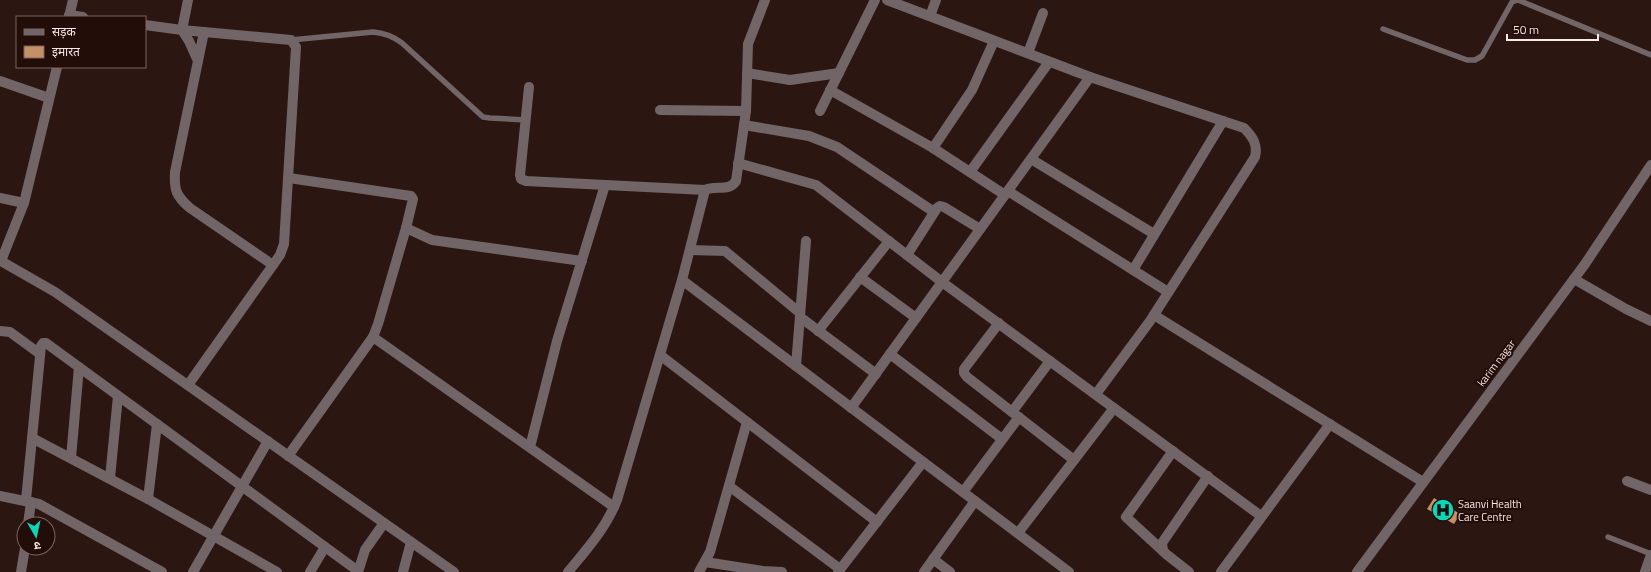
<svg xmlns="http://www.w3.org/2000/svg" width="1651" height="572" viewBox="0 0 1651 572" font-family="'Titillium Web','Noto Sans Devanagari',sans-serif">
	<rect width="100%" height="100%" fill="#2c1612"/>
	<path fill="#c49065" d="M1434,498l26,16 -6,10 -27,-15z"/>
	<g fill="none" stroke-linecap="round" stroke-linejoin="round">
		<g stroke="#716567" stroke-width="5.5">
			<path d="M1383,29l84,31h8l7,-4 30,-54 6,-2 133,55"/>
			<path d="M291,40l82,-8c12,1 20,4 29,11l81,74 7,1 36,2"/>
			<path d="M1608,537l43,17"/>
		</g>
		<g stroke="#716567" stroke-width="10">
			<path d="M188,0l-6,30 7,11 9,20"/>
			<path d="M887,0l203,77 154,51c9,9 14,17 11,29l-105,164 -54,73"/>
			<path d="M69,15l14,2"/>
			<path d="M930,16l6,-16"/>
			<path d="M69,17l4,-17"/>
			<path d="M145,25l37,5 109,10 5,7 -12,197 -4,11 -7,10 -85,120"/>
			<path d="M204,32l-29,140c-1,18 1,24 15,36l83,57"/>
			<path d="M1028,53l15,-40"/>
			<path d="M57,67l-33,136 -23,58 54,31 399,280"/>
			<path d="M747,73l43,7 49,-7"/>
			<path d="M0,81l49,17"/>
			<path d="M529,87l-9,88 1,4 5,2 179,9"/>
			<path d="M830,90l103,58 72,47"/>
			<path d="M660,110l86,1"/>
			<path d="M820,111l55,-111"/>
			<path d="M744,125l65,11 28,11 97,65"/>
			<path d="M933,148l39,-58 22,-49"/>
			<path d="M1031,159l123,75"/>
			<path d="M738,163l78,22 126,97 319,234"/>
			<path d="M970,172l79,-110"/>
			<path d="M1008,191l160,101"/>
			<path d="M0,198l24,5"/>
			<path d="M406,228l26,12 150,21"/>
			<path d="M690,250l35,1 75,62"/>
			<path d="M907,255l30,-47 3,-2 4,1 36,22"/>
			<path d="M1133,270l90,-149"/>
			<path d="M860,277l56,41"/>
			<path d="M1574,279l52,30 25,12"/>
			<path d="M682,280l387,292"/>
			<path d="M1154,315l269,167"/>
			<path d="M800,317l76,57"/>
			<path d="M999,323l-35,46v4l3,4 107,83"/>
			<path d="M0,331l10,1 30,22"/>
			<path d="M818,331l71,-90"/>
			<path d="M373,337l241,170"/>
			<path d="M890,354l112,85"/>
			<path d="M660,355l217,167"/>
			<path d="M796,366l10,-125"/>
			<path d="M851,408l239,-331"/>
			<path d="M1012,412l38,-51"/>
			<path d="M32,438l116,61 129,73"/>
			<path d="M530,447l27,-106 48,-156"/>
			<path d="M288,456l85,-119 5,-13 28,-96 7,-29 -2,-3 -122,-18"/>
			<path d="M71,458l8,-91"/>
			<path d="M110,478l8,-82"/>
			<path d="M1627,481l24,9"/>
			<path d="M729,486l111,83"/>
			<path d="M963,492l56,-75"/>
			<path d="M0,496l39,8 123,68"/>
			<path d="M148,499l9,-75"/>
			<path d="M26,500l15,-154 2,-3h3l312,228"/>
			<path d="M28,524l3,-22"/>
			<path d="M1018,533l96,-125"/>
			<path d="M1163,551l-37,-34 47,-66"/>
			<path d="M933,559l17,13"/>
			<path d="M705,562l58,9 19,1"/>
			<path d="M21,572l4,-24"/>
			<path d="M193,572l75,-131"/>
			<path d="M310,572l15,-25"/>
			<path d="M358,572l7,-22 19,-27"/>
			<path d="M403,572l8,-30"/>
			<path d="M568,572c19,-23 38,-44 49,-72l65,-220 23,-90c11,-5 24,2 31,-9l10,-70 2,-67 17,-44"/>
			<path d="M699,572l11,-20 37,-130"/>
			<path d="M838,572l85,-110"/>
			<path d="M924,572l51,-71"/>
			<path d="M1189,572l-23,-18 -3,-3 -1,-8 46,-67"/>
			<path d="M1221,572l109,-148"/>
			<path d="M1645,572l6,-17"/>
		</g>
		<path stroke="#716567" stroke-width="10" d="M1357,572l228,-308 66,-99"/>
	</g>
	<defs>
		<g id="hospital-disc" transform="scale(1.15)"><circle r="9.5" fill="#0dd5b5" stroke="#220d09"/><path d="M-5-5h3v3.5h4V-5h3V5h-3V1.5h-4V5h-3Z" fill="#111"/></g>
	</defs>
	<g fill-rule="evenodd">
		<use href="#hospital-disc" x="1443" y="510"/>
	</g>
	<g text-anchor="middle" stroke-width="4" stroke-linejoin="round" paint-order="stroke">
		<g font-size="11" fill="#f9e9e6" stroke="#220d09">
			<text transform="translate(1496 363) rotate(-53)" y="4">karim nagar</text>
		</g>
		<g font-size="11" fill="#f9e9e6" stroke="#220d09" text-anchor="start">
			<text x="1458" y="508">Saanvi Health<tspan x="1458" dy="13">Care Centre</tspan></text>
		</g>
	</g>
	<rect x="16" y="16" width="130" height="52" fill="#220d09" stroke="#786561"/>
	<rect x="24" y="29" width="20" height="6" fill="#716567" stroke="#786561"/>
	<text x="52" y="36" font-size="12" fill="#f9e9e6">सड़क</text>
	<rect x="24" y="46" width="20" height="12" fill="#c49065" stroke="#786561"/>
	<text x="52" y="56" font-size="12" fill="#f9e9e6">इमारत</text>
	<g transform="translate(36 536) rotate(171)"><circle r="19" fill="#220d09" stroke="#786561"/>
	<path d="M0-3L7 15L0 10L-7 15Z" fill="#0dd5b5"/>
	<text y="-6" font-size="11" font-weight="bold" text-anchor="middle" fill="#f9e9e6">उ</text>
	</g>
	<path d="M1507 34v6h91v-6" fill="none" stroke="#f9e9e6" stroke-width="2"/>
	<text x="1513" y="34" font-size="12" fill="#f9e9e6" stroke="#220d09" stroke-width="3" paint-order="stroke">50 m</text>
</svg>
